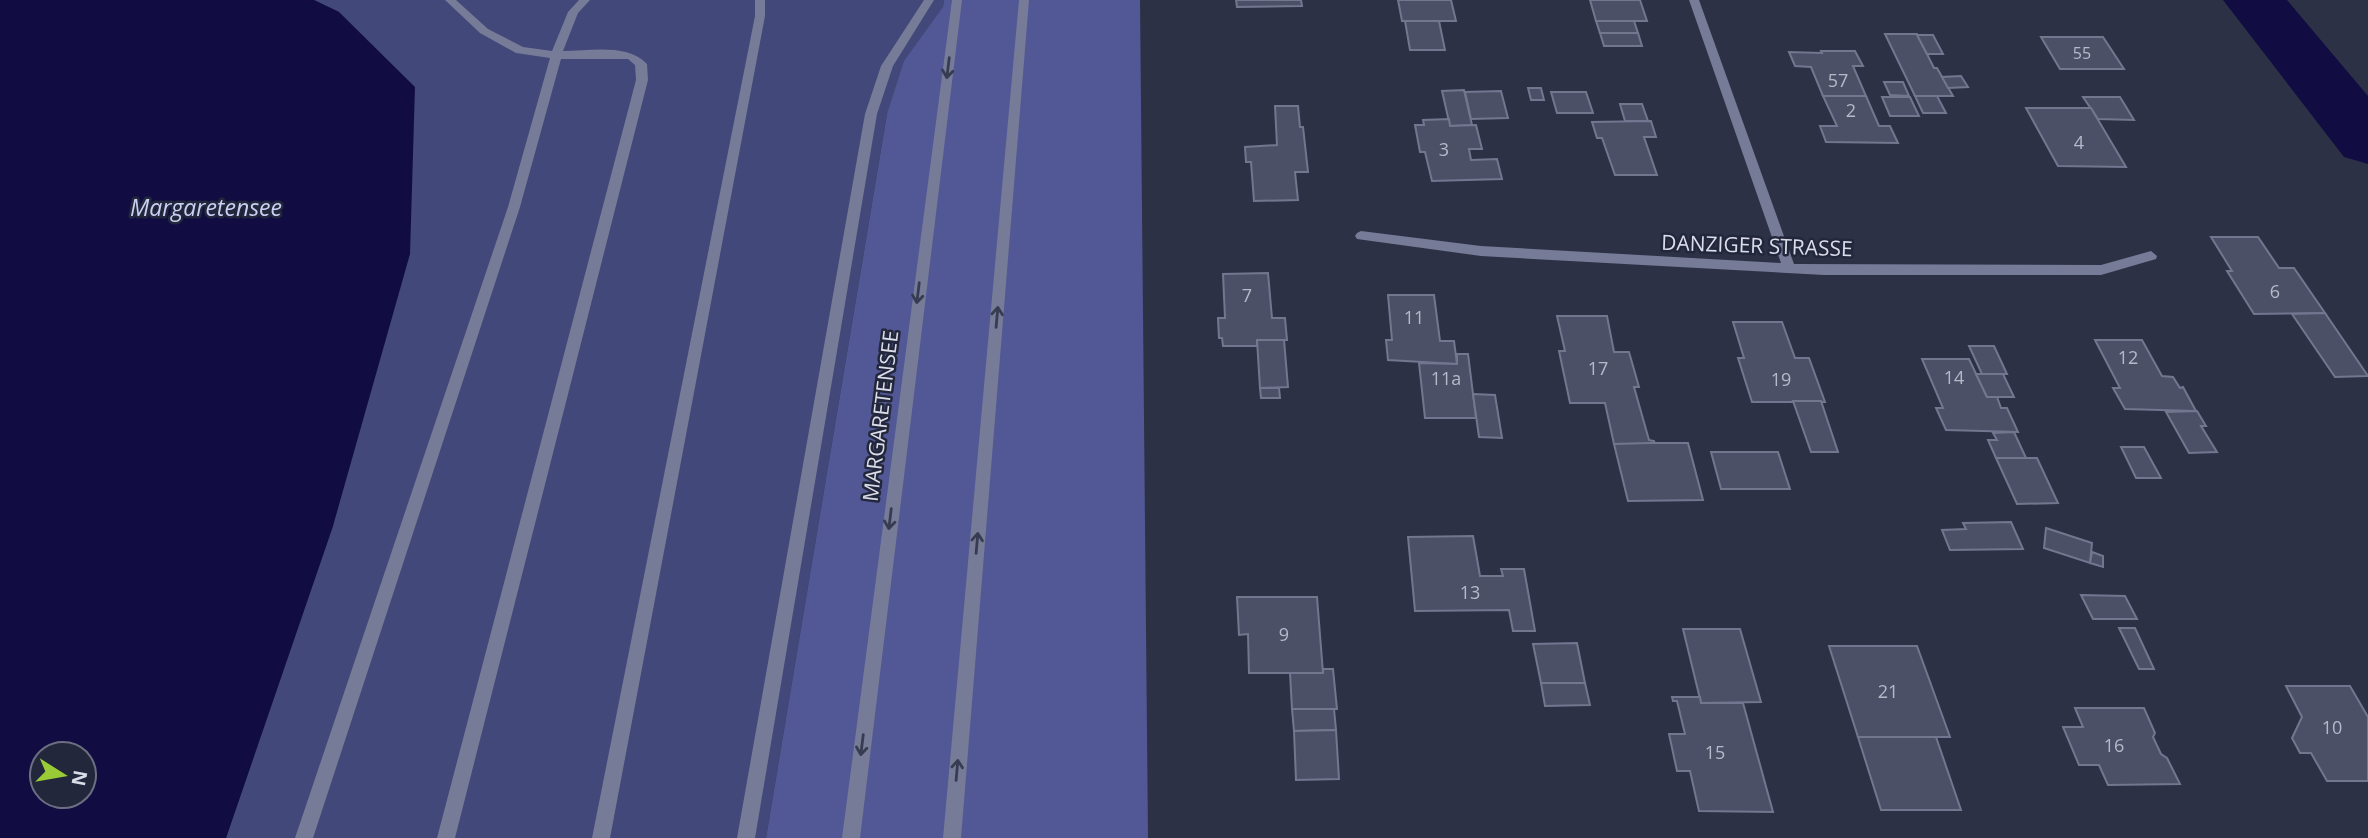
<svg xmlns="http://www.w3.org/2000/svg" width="2368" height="838" viewBox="0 0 2368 838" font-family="'Open Sans',sans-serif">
	<rect width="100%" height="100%" fill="#2d3146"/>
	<path fill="#424879" d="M314,0h630l-1,7 -56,107 -121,724h-540l107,-312 6,-514z"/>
	<path fill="#515895" d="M944,0h196l8,838h-382l121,-724 17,-53 39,-54z"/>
	<path fill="#110d43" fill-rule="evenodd" d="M0,0h314l25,12 76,75 -5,167 -77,272 -107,312h-226zM42,754h42v42h-42z"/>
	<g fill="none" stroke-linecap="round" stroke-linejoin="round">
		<path fill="#110d43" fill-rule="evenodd" d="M2223,0h64l81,96v68l-24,-7z"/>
	</g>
	<g fill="#4c5067" stroke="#72768f" stroke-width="2">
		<path d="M1236,0h65l1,6 -65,1z"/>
		<path d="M1398,0h53l5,21h-54z"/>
		<path d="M1590,0h50l7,21h-51z"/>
		<path d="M1405,21h34l6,29h-35z"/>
		<path d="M1596,21h38l4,12h-38z"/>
		<path d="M1600,33h38l4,13h-38z"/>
		<path d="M1885,34h32l17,34h3l16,28h-38z"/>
		<path d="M1917,35h16l10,19h-16z"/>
		<path d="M2041,37h62l21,32h-64z"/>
		<path d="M1821,51h34l8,15h-10l13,30h-43l-12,-29 -16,-1 -6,-14 33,1z"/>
		<path d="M1961,76l7,11 -20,1 -6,-11z"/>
		<path d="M1884,82h19l6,14 -19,-1z"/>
		<path d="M1528,88h13l3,12h-13z"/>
		<path d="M1464,90l8,35 -22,1 -8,-35z"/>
		<path d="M1501,91l7,27 -37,1 -6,-27z"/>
		<path d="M1551,92h35l7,21h-36z"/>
		<path d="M1823,96h43l13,30h11l8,17 -72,-1 -6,-16h17z"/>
		<path d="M1915,96h22l9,17h-23z"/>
		<path d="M1882,97h28l9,19h-29z"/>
		<path d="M2083,97h37l14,23 -36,-1z"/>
		<path d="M1620,104h22l6,17h-23z"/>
		<path d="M1275,106h23l2,21h3l5,45h-13l3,28 -44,1 -3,-39h-5l-1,-15 32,-2z"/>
		<path d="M2026,108h65l35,59 -68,-1z"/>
		<path d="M1449,119l1,7 26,-1 6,24h-13l2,11 26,-1 5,20 -70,2 -7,-29h-5l-5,-27h9l-1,-5z"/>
		<path d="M1651,121l5,16h-12l13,38h-42l-13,-37h-5l-5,-16z"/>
		<path d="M2211,237h47l21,31h15l31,45 -71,1 -27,-43h5z"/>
		<path d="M1268,273l4,45h13l2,22h-30v6h-34l-1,-8h-3l-1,-20h7l-2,-44z"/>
		<path d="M1388,295h46l6,46h14l3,23 -69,-4 -2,-20h6z"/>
		<path d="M2325,313l43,63 -33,1 -43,-63z"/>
		<path d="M1557,316h50l7,36h15l10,35h-5l15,53 5,1 1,3h-41l-9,-41h-35l-11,-52h6z"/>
		<path d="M1733,322h49l13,36h14l16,44h-73l-14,-44h6z"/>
		<path d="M1257,340h27l4,47 -28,1z"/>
		<path d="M2095,340h47l20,36 11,1 7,11 3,-1 13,24 -71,-2 -12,-21h7z"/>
		<path d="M1969,346h25l13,28h-25z"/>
		<path d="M1457,354h11l8,64h-51l-6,-55 38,1z"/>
		<path d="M1922,359h47l18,38h10l4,11h6l11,24 -72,-2 -10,-22h7z"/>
		<path d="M1976,374h27l11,23h-27z"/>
		<path d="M1260,388h19l1,10h-19z"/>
		<path d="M1473,394l22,1 7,43 -23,-1z"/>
		<path d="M1793,401h28l17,51h-27z"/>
		<path d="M2197,411l9,15h-5l16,26 -28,1 -23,-41z"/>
		<path d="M2014,432l12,26h-30l-8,-18h9l-4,-7z"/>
		<path d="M1649,443h39l15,57 -75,1 -14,-57z"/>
		<path d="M2121,447h23l17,31h-25z"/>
		<path d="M1711,452h67l12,37h-69z"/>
		<path d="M1996,458h41l21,45 -41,1z"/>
		<path d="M2011,522l12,27 -73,1 -8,-20 24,-1 -3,-6z"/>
		<path d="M2046,528l46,15 -2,20 -46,-15z"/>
		<path d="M1473,536l7,40h23l-2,-7h23l11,62h-22l-4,-21 -94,1 -7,-74z"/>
		<path d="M2092,552l11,4v11l-13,-4z"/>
		<path d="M2081,595l44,1 12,23h-44z"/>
		<path d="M1237,597h80l6,76h-74l-1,-39 -9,1z"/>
		<path d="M2119,628h16l19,41h-15z"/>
		<path d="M1683,629h57l21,73 -60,1z"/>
		<path d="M1577,643l8,40h-44l-8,-39z"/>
		<path d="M1829,646h88l33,91h-92z"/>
		<path d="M1323,669h10l4,40h-45l-2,-36h33z"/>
		<path d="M1541,683h44l5,22 -45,1z"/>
		<path d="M2286,686h64l18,31v64h-41l-16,-28h-11l-8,-15 10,-21z"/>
		<path d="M1672,697h28l1,6h42l30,109 -74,-1 -9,-40h-13l-8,-37h16l-8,-33h-4z"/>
		<path d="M2075,708h69l11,25 -2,4 8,17 6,4 13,26 -72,1 -9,-20h-20l-16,-38h20z"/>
		<path d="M1292,709h42l2,21 -42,1z"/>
		<path d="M1336,730l3,49 -43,1 -2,-49z"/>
		<path d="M1858,737h78l25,73h-80z"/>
	</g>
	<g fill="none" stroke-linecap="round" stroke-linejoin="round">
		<g fill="#767b97" fill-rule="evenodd">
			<path d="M445,0h11l32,29 35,18 29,4 16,-39 11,-12h11l-12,13 -15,38c26,0 65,-8 84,13l1,16 -193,758h-18l199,-758 -1,-15 -7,-6h-67l-41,148 -207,631h-18l213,-631 42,-149 -34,-5 -36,-20z"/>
			<path d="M755,0h10v16l-155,822h-18l163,-822z"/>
			<path d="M924,0h10l-41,66 -16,48 -122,724h-18l128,-724 16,-48z"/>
			<path d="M952,0h10l-102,838h-18z"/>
			<path d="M1019,0h10l-68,838h-18z"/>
		</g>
		<path fill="#767b97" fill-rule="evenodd" d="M1689,0h10l95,264 307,1 50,-14 6,5 -1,3 -55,16h-277l-343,-19 -124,-17 -2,-3 2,-3 4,-2 120,15 300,17z"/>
	</g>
	<defs><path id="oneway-shaft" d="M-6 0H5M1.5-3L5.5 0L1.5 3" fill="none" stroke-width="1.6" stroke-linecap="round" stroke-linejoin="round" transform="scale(1.75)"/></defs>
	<g stroke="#383c52">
		<use href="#oneway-shaft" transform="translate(948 68) rotate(97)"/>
		<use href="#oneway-shaft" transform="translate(918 293) rotate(97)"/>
		<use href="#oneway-shaft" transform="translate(997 317) rotate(-85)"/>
		<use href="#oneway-shaft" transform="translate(890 519) rotate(97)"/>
		<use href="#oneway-shaft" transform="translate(977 543) rotate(-85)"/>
		<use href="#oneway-shaft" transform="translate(862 745) rotate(97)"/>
		<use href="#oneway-shaft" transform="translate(957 770) rotate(-85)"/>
	</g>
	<g text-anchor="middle" stroke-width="5" stroke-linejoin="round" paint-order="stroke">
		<g font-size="16" fill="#b6b9c9">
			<text x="2082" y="59">55</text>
		</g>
		<g font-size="18" fill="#b6b9c9">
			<text x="1838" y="87">57</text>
			<text x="1851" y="117">2</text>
			<text x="2079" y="149">4</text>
			<text x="1444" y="156">3</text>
			<text x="2275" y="298">6</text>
			<text x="1247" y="302">7</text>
			<text x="1414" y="324">11</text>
			<text x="2128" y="364">12</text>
			<text x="1598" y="375">17</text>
			<text x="1954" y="384">14</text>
			<text x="1446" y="385">11a</text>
			<text x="1781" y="386">19</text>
			<text x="1470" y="599">13</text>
			<text x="1284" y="641">9</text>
			<text x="1888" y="698">21</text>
			<text x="2332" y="734">10</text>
			<text x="2114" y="752">16</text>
			<text x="1715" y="759">15</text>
		</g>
		<g font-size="21" fill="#dadcea" stroke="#23273b">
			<text transform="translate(1757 246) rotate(2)" y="7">DANZIGER STRASSE</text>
			<text transform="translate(881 416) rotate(-83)" y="7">MARGARETENSEE</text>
		</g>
		<g font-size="23" font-style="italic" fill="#c9d0f4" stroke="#23273b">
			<text x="206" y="216">Margaretensee</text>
		</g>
	</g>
	<g transform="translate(63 775) rotate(101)"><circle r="33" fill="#23273b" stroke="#6c6f81" stroke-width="2"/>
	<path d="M0-5L12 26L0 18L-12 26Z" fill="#99cb36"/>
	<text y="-10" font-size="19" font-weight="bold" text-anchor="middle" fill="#dadcea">N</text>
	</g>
</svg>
